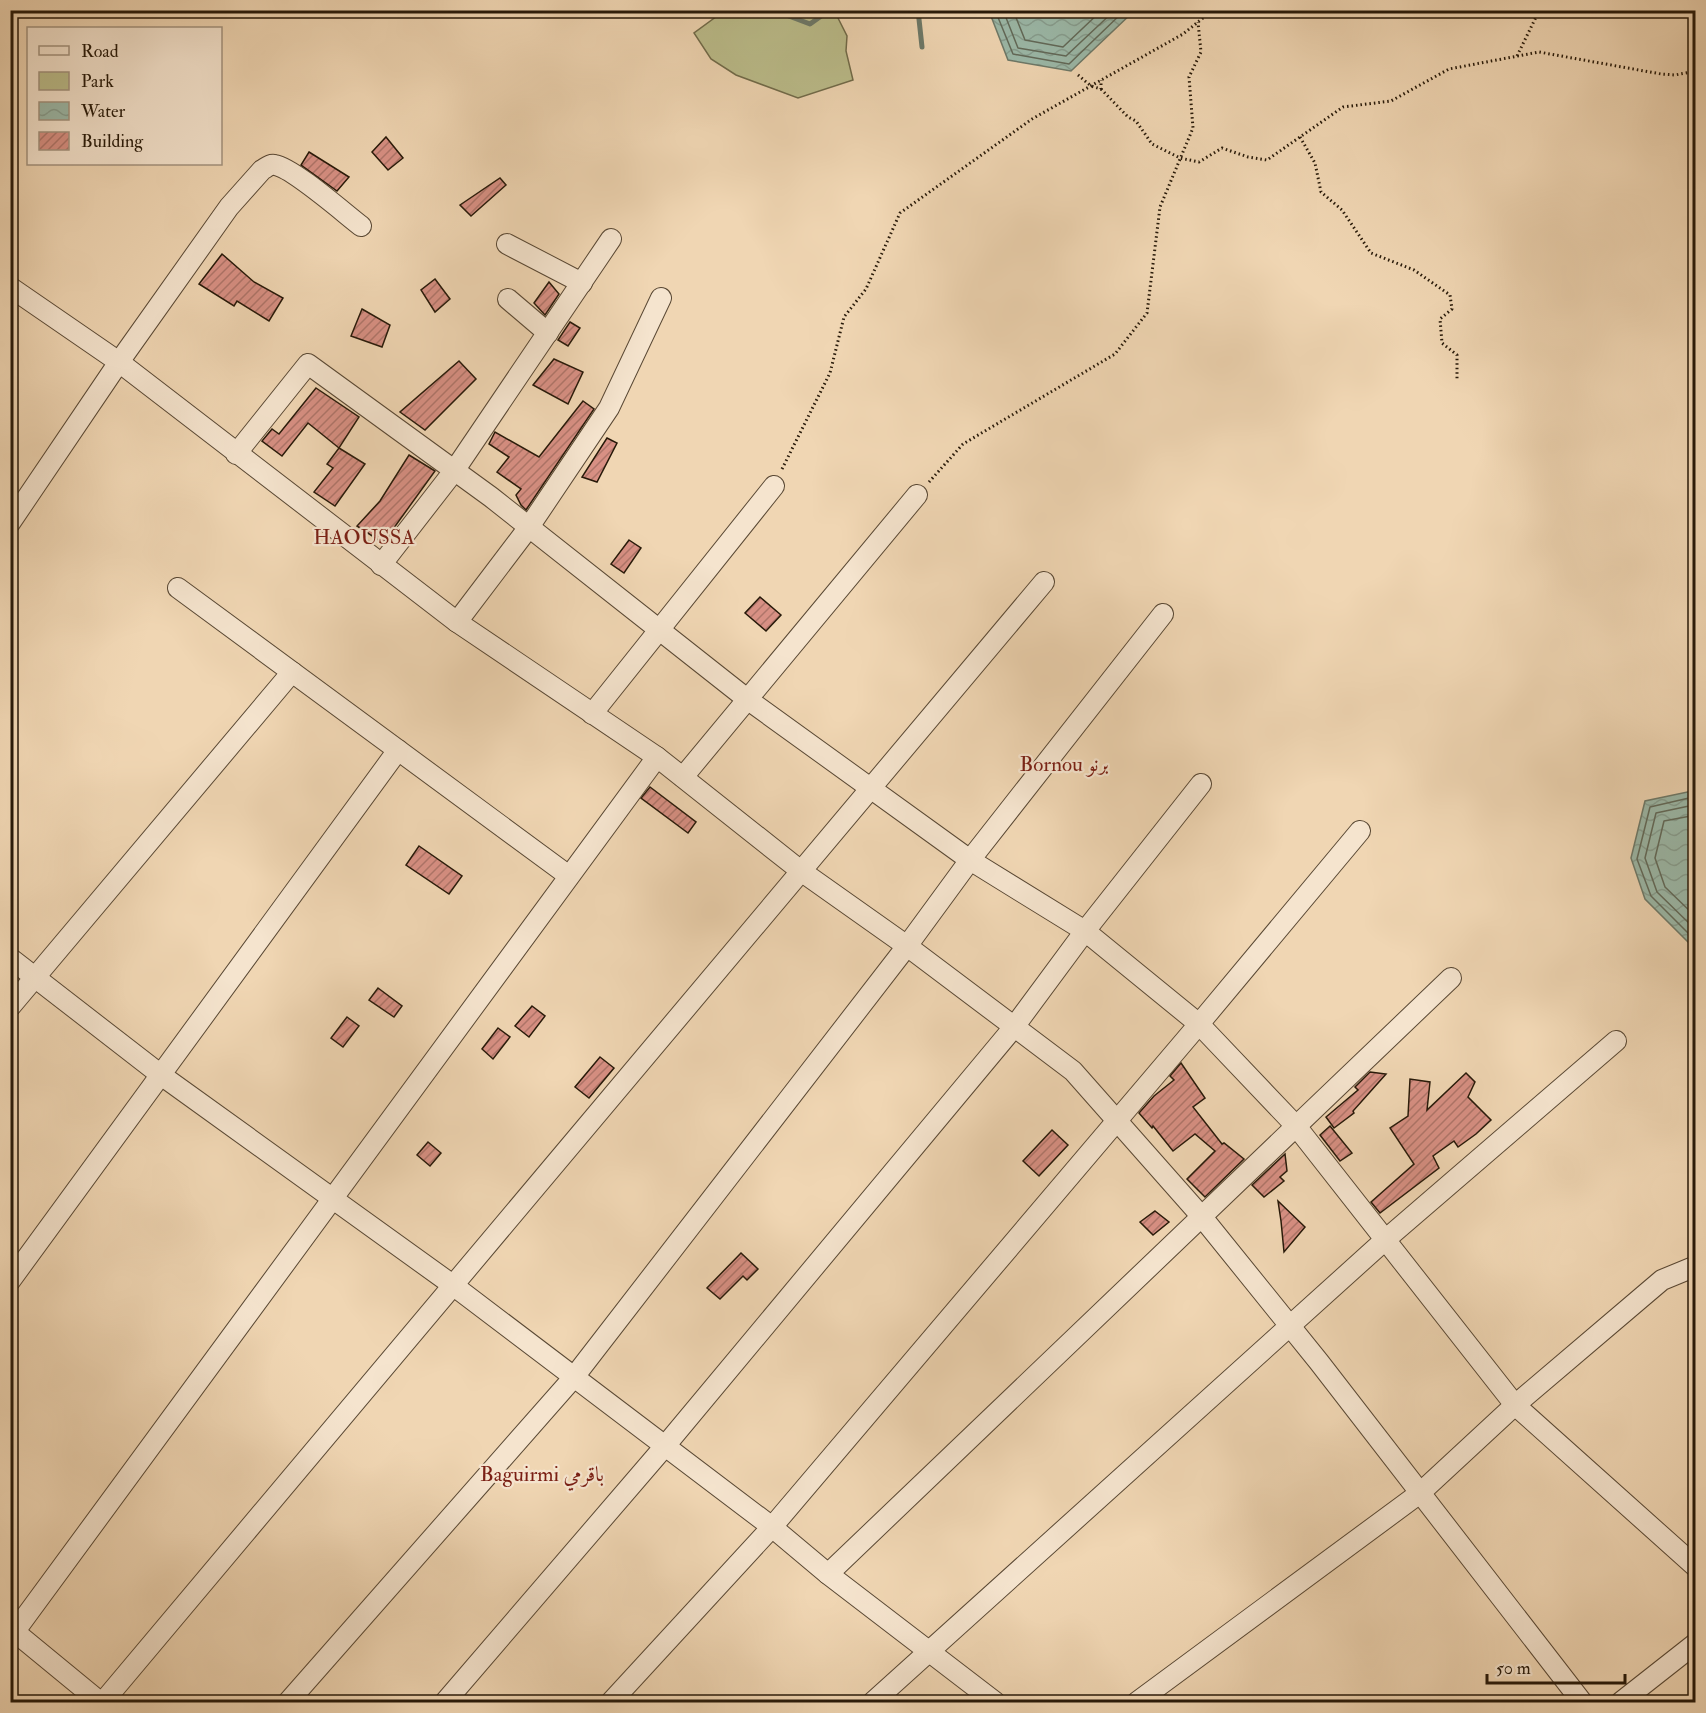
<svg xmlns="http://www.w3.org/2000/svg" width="1706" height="1713" viewBox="0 0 1706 1713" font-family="'IM FELL Double Pica',Amiri,serif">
	<defs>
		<pattern id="water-waves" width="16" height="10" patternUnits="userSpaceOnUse" patternTransform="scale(1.5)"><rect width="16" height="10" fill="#9bb9a9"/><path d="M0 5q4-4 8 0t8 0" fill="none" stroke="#869e90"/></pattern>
		<pattern id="building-hatch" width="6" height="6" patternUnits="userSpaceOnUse" patternTransform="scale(1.5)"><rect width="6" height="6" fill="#d89084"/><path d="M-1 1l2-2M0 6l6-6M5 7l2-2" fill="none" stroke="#af756a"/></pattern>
	</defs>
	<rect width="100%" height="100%" fill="#f0d6b3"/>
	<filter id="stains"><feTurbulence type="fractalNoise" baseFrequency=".00333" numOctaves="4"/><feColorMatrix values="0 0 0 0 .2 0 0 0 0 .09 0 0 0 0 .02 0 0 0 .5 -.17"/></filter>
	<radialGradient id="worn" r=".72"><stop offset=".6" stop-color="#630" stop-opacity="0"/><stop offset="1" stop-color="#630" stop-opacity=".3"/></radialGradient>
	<path fill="#bbbd8b" stroke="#716b4a" stroke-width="1.5" d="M724,11h117l-3,7 9,18 -1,15 7,29 -55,18 -62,-23 -25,-16 -17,-26z"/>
	<g fill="url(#water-waves)" stroke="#6d7969" stroke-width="1.5">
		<path d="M989,11h145l-63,60 -63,-11z"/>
		<path d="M1692,791l4,6 -1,152 -50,-50 -14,-41 14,-57z"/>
	</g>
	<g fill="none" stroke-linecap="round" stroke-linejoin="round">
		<g stroke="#616959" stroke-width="1.5">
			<path d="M995,10l18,44 56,10 56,-54"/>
			<path d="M1003,10l15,38 48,8 49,-46"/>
			<path d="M1013,10l12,30 38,7 39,-37"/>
			<path d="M1696,799l-7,-1 -39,9 -13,52 14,37 45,45"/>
			<path d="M1696,806h-7l-33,7 -11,45 12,34 39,38"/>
			<path d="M1696,815l-32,6 -9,37 10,29 31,30"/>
		</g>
		<g stroke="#6d7969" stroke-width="5">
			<path d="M773,10l37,14 14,-10 2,-4"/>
			<path d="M918,10l4,37"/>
		</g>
	</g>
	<g fill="url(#building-hatch)" stroke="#271909" stroke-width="1.5">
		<path d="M386,137l17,21 -15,12 -16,-18z"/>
		<path d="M309,152l40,25 -12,14 -36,-26z"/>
		<path d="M500,178l6,7 -35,31 -11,-11z"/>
		<path d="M222,254l32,28 29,16 -14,23 -32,-20 -3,5 -35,-22z"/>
		<path d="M435,279l15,20 -15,13 -14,-22z"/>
		<path d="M549,282l10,12 -14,21 -11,-12z"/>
		<path d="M362,309l28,16 -8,22 -31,-11z"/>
		<path d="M570,322l10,6 -12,18 -10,-6z"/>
		<path d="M554,359l29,13 -15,32 -35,-19z"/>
		<path d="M459,361l17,18 -51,51 -25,-18z"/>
		<path d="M316,388l43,29 -20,31 -31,-25 -26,33 -20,-15 10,-12 7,5z"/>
		<path d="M583,401l11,8 -68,101 -5,-5 -5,-10 5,-6 -24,-17 12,-15 -20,-13 6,-12 44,25z"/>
		<path d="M607,438l10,5 -20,39 -15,-5z"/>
		<path d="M339,448l26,16 -30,42 -21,-14 19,-24 -6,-4z"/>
		<path d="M409,455l26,16 -52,72 -26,-17 23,-25z"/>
		<path d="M629,540l12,8 -17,25 -13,-9z"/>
		<path d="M760,597l21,18 -15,16 -21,-18z"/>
		<path d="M650,787l46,35 -8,11 -47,-35z"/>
		<path d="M419,846l43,30 -13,18 -43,-29z"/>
		<path d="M378,988l24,18 -8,11 -25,-17z"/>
		<path d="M532,1006l13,10 -16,21 -14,-11z"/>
		<path d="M347,1017l12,9 -16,21 -12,-9z"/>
		<path d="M498,1028l12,9 -17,22 -11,-10z"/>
		<path d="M600,1057l14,11 -25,30 -14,-11z"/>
		<path d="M1181,1063l24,35 -12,9 29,37 2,-1 20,16 -39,38 -18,-18 28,-28 -20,-17 -22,17 -20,-25 -1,2 -13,-15 15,-17 20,-16 -4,-4z"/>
		<path d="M1370,1072l16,2 -33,37 1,2 -20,15 -8,-11 32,-27 -3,-3z"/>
		<path d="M1466,1073l9,9 -7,15 23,23 -15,14 -18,13 -4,-6 -21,15 6,12 -59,45 -9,-11 43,-38 -24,-36 18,-12 2,-37 20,3 -3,28z"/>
		<path d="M1330,1126l22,27 -12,8 -20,-26z"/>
		<path d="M1052,1130l16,15 -29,31 -16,-15z"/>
		<path d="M428,1142l13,11 -11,13 -13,-11z"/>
		<path d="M1285,1154l2,17 -7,6 4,4 -20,16 -12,-12z"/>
		<path d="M1278,1201l27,26 -21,25 -3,-31z"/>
		<path d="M1155,1211l14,11 -16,13 -13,-13z"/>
		<path d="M741,1253l17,16 -11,11 -4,-4 -23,23 -13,-11z"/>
	</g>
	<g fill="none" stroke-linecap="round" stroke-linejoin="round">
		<g stroke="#594834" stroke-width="22">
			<g id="minor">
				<path d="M507,244l75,39"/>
				<path d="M10,287l109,75 338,260 200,135 144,114 106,75 166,125 129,146 117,145 263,340"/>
				<path d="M508,299l40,34"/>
				<path d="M236,454l72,-90 183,133 256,202 223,161 115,71 114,93 97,102 219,279 181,162"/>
				<path d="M10,523l109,-161 110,-155 33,-37c5,-3 8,-6 13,-5 18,3 69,48 86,61"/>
				<path d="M381,565l73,-94 157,-232"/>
				<path d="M178,588l391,288"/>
				<path d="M457,622l72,-95 80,-119 52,-110"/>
				<path d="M592,714l182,-228"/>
				<path d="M683,777l234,-282"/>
				<path d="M10,958l151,117 293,211 318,241 56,47 167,128"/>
				<path d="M10,1007l282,-335"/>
				<path d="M10,1281l388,-531"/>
				<path d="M828,1574l623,-596"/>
				<path d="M10,1628l90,74"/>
				<path d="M15,1631l642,-874"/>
				<path d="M103,1702l941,-1120"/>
				<path d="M288,1702l286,-325 333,-431 63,-86 193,-246"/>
				<path d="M445,1702l220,-256 349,-419 71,-96 116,-147"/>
				<path d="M611,1702l161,-175 427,-503 161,-193"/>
				<path d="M873,1702l512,-462 231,-199"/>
				<path d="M1137,1702l283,-209 95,-88 147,-125 34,-14"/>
				<path d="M1621,1702l75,-59"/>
			</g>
		</g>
		<g stroke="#271909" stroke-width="3" stroke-dasharray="1.5 3" stroke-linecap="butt">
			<path d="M1517,56l20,-41 11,-5"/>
			<path d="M1078,75l13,11 10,3v-9"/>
			<path d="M1101,89l27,28 8,4 16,23 28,14 19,4 23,-14 26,9 19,3 76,-53 48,-6 58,-32 90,-17 122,22 14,1 21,-4"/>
			<path d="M1300,137l15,26 6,29 21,18 29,43 43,17 36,25 2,14 -12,10 2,24 15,12v25"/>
			<path d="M782,469l48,-96 14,-56 22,-28 34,-76 132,-94 151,-85 30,-24"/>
			<path d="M929,482l34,-38 152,-90 32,-41 13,-106 33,-79 -4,-51 12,-25 -3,-30"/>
		</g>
		<use href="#minor" stroke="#f5e4ce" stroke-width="20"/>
	</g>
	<g text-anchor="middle" stroke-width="4.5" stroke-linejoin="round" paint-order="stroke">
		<g font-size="21" fill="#7a1f14" stroke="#f5e4ce">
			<text x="364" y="544">HAOUSSA</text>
			<text x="1064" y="771">Bornou برنو</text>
			<text x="542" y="1481">Baguirmi باقرمي</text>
		</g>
	</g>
	<rect width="1706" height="1713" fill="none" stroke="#f0d6b3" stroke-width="36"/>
	<rect x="12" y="12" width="1682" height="1689" fill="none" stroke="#271909" stroke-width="3"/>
	<rect x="18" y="18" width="1670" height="1677" fill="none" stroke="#271909" stroke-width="1.5"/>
	<rect x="27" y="27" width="195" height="138" fill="#f5e4ce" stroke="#a3937f" stroke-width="1.5"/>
	<rect x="39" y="46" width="30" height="9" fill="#f5e4ce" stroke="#a3937f" stroke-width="1.5"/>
	<text x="81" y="57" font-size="18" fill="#271909">Road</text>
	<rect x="39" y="72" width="30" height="18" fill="#bbbd8b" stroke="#a3937f" stroke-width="1.5"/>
	<text x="81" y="87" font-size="18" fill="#271909">Park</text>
	<rect x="39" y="102" width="30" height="18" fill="url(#water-waves)" stroke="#a3937f" stroke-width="1.5"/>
	<text x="81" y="117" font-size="18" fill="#271909">Water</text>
	<rect x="39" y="132" width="30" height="18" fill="url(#building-hatch)" stroke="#a3937f" stroke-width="1.5"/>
	<text x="81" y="147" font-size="18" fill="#271909">Building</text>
	<path d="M1487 1674v9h138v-9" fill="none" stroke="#271909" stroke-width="3"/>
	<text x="1496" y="1674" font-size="18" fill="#271909" stroke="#f5e4ce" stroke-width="4.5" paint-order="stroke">50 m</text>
	<rect width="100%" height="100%" filter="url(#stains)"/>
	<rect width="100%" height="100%" fill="url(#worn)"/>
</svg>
